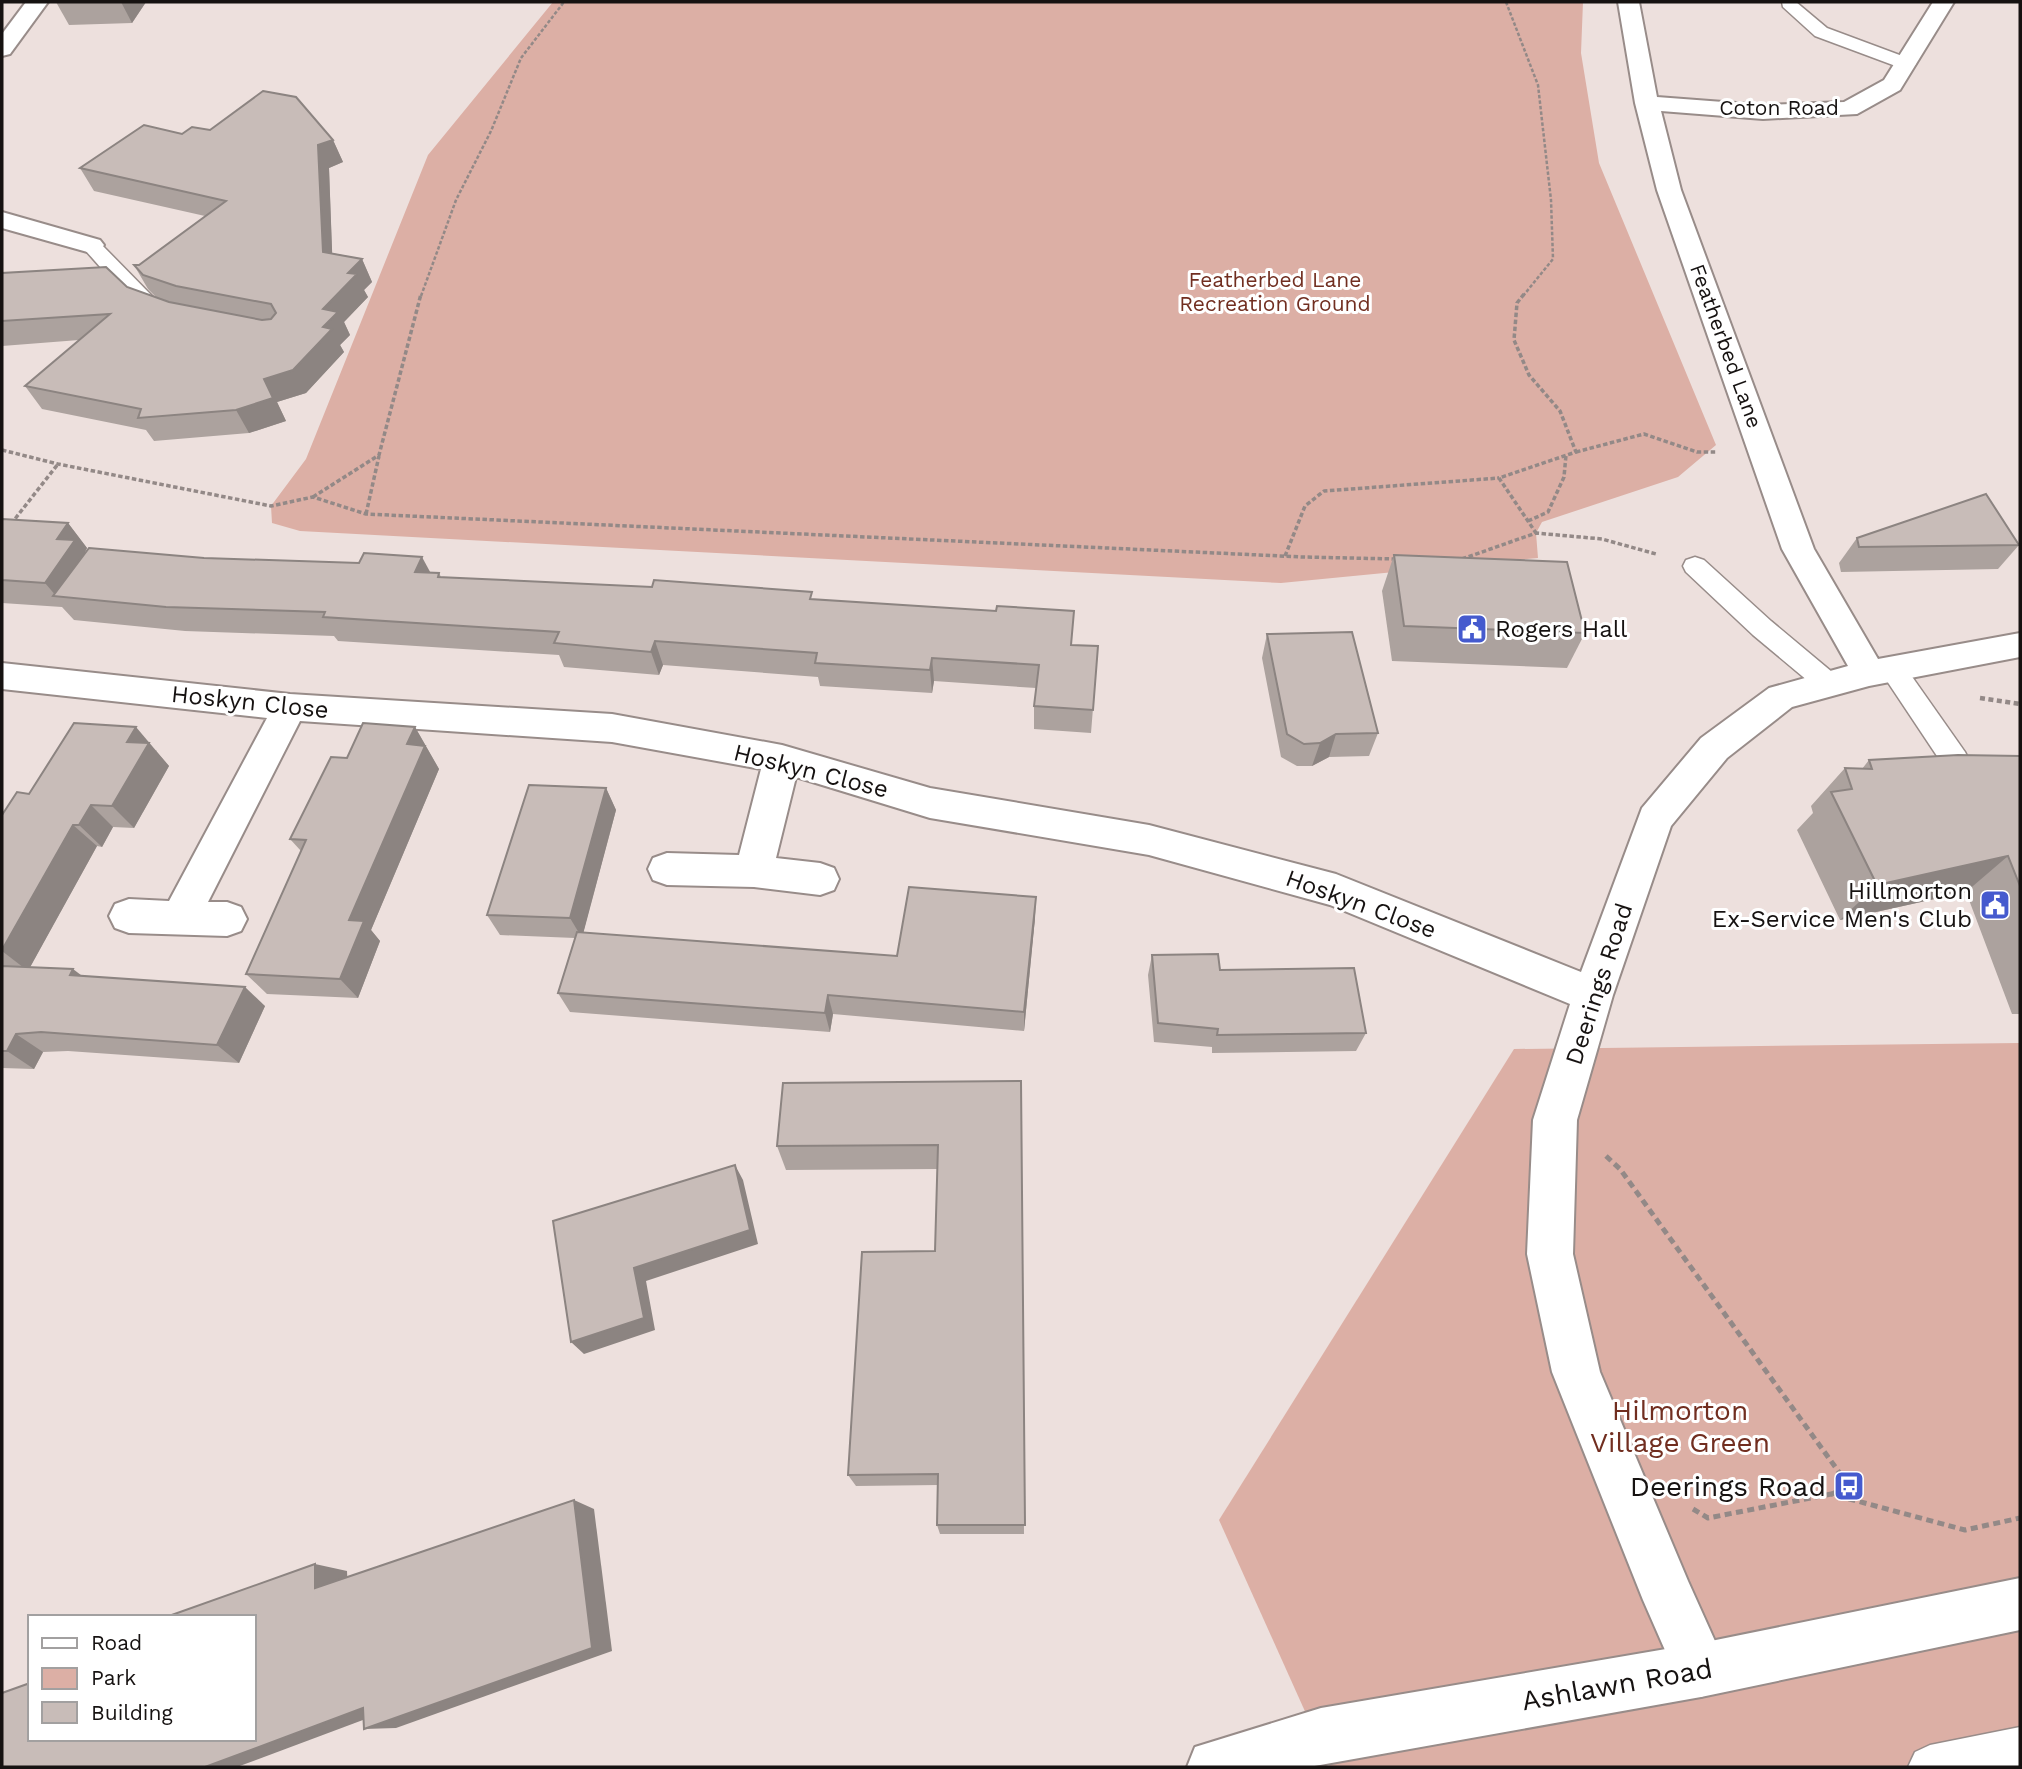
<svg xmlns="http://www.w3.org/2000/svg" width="2022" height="1769" viewBox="0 0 2022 1769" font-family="'Work Sans',sans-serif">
	<rect width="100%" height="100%" fill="#ede0dd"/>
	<g fill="#dcafa5">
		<path d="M553,2h1030l-2,51 18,110 117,282 -38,32 -136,45 -6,11 2,25 -257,25 -981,-52 -28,-8 -1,-17 35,-47 122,-304z"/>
		<path d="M2020,1043v724h-690l-111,-247 295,-471z"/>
	</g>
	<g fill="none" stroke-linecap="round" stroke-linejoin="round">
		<g stroke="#988c89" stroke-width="3">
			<g id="service">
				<path d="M1782,2h14l31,26 86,32 3,4 -9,5 -6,-1 -86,-32 -32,-29z"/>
				<path d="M91,239l7,2 58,59 21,8 3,4 -3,4c-33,9 -72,-45 -93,-67l-3,-4 3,-4z"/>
				<path d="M1695,557l9,3 67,61 67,56 4,7 -4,7 -9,3 -9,-3 -67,-56 -67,-63 -3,-6 3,-6z"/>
				<path d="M1892,658l9,3 64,91 4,8 -4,8 -10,3 -10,-3 -62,-93 -4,-7 4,-7z"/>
				<path d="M2020,1727v40h-112l7,-15 15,-7z"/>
			</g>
		</g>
		<g stroke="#988c89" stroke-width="4">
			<g id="minor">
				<path d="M26,2h22l-38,52 -8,2v-22z"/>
				<path d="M1618,2h21l18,95 106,8 81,-3 40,-22 49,-78h21l-54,88 -43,24 -94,5 -102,-8 20,79 133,359 64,110 142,-26v24l-151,29 -77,21 -65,51 -56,68 -58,169 -36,125 -4,134 27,118 88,209 40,89 -8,19 -19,8 -19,-8 -39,-89 -91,-228 -25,-118 6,-134 37,-116 -240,-99 -181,-50 -219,-37 -134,-41 -20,81 44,5 14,5 5,11 -5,11 -14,5 -66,-8 -87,-2 -14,-5 -5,-11 5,-11 14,-5 72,2 22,-86 -149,-27 -312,-21 -92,181h19l14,5 6,12 -6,12 -14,5 -98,-3 -14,-5 -6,-12 6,-12 14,-5 40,2 98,-183 -265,-29v-26l288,31 322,20 170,31 148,43 219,37 187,49 245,98 61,-164 59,-70 68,-50 79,-22 -66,-117 -125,-359 -22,-87z"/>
				<path d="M2,212l98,28 4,5 -4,5 -9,3 -89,-25z"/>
			</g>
		</g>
		<g stroke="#988c89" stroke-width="4">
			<path id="trunk" d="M2020,1578v52l-319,67 -392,70h-122l8,-20 126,-39 380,-65z"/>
		</g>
		<g stroke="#938987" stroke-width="2.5" stroke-dasharray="3.5 2" stroke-linecap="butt">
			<path d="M1506,2l32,83 13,115 2,59 -30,37"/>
			<path d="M421,296l35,-96 35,-69 30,-73 43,-56"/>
		</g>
		<g stroke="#938987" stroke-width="3.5" stroke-dasharray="4.5 2.5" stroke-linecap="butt">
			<path d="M1524,294l-7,9 -3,37 15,35 31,36 16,41 -77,26 37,55"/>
			<path d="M2,450l56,14 213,42 42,-9 53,17 937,43 94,2"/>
			<path d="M1576,452l68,-18 53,18h20"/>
			<path d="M313,497l66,-42 42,-161"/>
			<path d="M366,514l13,-58"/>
			<path d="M1528,521l20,-9 16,-35 2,-22"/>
			<path d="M11,524l47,-60"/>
			<path d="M1285,556l20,-50 19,-15 175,-13"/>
			<path d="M1462,559l74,-26 66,6 54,15"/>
		</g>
		<path stroke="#938987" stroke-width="4.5" stroke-dasharray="5 3.5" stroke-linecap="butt" d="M1980,698l40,6"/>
		<g stroke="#938987" stroke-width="5" stroke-dasharray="7 4.5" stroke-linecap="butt">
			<path d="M1606,1156l14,13 229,317 -17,8"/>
			<path d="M1693,1509l15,9 123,-24 134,36 55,-12"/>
		</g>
		<use href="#service" fill="#fff" fill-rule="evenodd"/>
		<use href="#minor" fill="#fff" fill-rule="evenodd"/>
		<use href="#trunk" fill="#fff" fill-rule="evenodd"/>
	</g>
	<g fill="#aca29e">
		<path d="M56,2h90l-14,21 -63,2z"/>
		<path d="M210,130l123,10 10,22 -14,6 3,85 30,6 10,23 -8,8 4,7 -24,25 6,13 -10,10 4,7 -38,41 -29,9 9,19 -37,12 -95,8 -8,-11 -104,-21 -17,-23 54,-46 -77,6v-73l125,14 30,11 -9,-9 -14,-24h5l66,-49 -111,-25 -14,-23 102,-34z"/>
		<path d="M2,519l66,4 19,25 -2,4v1l119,5 235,15 2,4 372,23 259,45 26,1 -7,87 -57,-4v-23l2,-18 -102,-7 -2,12 -112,-7 -2,-9 -155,-12 -4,10 -95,-8 -5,-12 -221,-14 -4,-5 -149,-5 -111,-11 -12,-13 -60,-4z"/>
		<path d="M1857,538l162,7 -21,24 -157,3 -2,-9z"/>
		<path d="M1394,555l191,78 -18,35 -175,-7 -10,-70z"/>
		<path d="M1267,634l111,99 -9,23 -40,1 -17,9h-15l-16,-9 -19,-99z"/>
		<path d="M415,727l24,42 -68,161 9,11 -22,57 -91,-4 -21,-20 55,-123 -11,-12 57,-81z"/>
		<path d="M157,750l-1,1 13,15 -35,62 -21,-1 -11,20 -5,-1 -67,121 235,39 -26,57 -171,-12 -25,1 -9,17 -32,-1v-253l27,-21z"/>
		<path d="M2020,756v258h-8l-46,-122 -126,28 -43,-90 16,-17 -2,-7 34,-38 17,1 7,-9z"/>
		<path d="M606,788l10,22 -33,123 314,23 138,-38 -11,113 -191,-17 -3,18 -260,-20 -12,-19 17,-55 -75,-3 -13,-20z"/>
		<path d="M1152,955l68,15 146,63 -10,18 -144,2v-6l-58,-5 -6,-67z"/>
		<path d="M1021,1081l3,453h-84l-3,-9 1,-40 -82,1 -8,-11 87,-224 2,-82 -151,1 -9,-24z"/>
	</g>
	<g fill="#8c8481">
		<path d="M121,2h25l-14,21z"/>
		<path d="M333,140l10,22 -14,6 4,107 -10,-23 -5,-107z"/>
		<path d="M362,259l10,23 -8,8 4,7 -24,25 6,13 -10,10 4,7 -38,41 -29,9 9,19 -37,12 -13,-23 28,-31 59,-52v-18l25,-36z"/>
		<path d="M68,523l19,25 -2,4 9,12 -37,33 -12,-14 12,-44z"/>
		<path d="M422,557l13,24 -20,-9z"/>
		<path d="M655,641l8,24 -4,10 -8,-23z"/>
		<path d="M932,658l2,23 -2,12 -2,-23z"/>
		<path d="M136,727l33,39 -35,62 -22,-22 15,-64z"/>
		<path d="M415,727l24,42 -68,161 9,11 -22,57 -18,-19 9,-59 58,-176z"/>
		<path d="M1336,734l-7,23 -17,9 8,-23z"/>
		<path d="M606,788l10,22 -34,128 -12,-20z"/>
		<path d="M91,805l22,22 -11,20 -23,-22z"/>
		<path d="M73,825l24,21 -69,125 -26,-20v-1z"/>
		<path d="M2008,856l-42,36 -126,28 37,-35z"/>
		<path d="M1036,897l-1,21 -11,113v-19z"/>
		<path d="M73,969l25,19 -28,-13z"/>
		<path d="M245,987l20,19 -26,57 -22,-18z"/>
		<path d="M828,995l5,19 -3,18 -5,-19z"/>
		<path d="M16,1034l27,18 -9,17 -27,-18z"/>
		<path d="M735,1165l8,15 15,64 -112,37 9,49 -71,24 -13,-12 63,-74z"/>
		<path d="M574,1500l20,9 18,142 -216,77 -32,1z"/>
		<path d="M315,1564l32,7 1,23 -33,-6z"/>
		<path d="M363,1708h32l-158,59h-32z"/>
	</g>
	<g fill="#c8bcb8" stroke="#8c8481" stroke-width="2">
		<path d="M263,91l33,6 37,43 -15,5 5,107 39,7 -14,14 9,1 -34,35 15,3 -15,15 9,2 -39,41 -29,9 9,19 -37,12 -98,8 3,-9 -116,-23 85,-72 -108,7v-48l104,-6 21,20 42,15 93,18 9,-1 5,-6 -5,-9 -95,-18 -33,-11 -9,-10h5l87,-64 -146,-33 64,-43 38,9 10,-7 18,3z"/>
		<path d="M1986,494l33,51 -160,2 -2,-9z"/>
		<path d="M2,519l66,4 -11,16 18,1 -30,43 -43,-3z"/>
		<path d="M89,548l115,10 155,5 5,-10 58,4 -7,15 24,1 -1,4 214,10 2,-7 158,12 -2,7 186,12 1,-5 77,5 -3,34 27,1 -5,64 -59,-4 5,-41 -107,-7 -2,12 -115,-7 2,-10 -162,-12 -4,11 -97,-9 5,-11 -236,-15 2,-5 -159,-5 -113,-11z"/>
		<path d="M1394,555l173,7 18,71 -181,-7z"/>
		<path d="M1352,632l26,101 -42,1 -16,9 -16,1 -17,-10 -20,-100z"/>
		<path d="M74,723l62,4 -9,15 22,1 -37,63 -21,-1 -12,20h-6l-71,125v-135l15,-23 12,2z"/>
		<path d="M363,723l52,4 -8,17 18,2 -76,174 15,1 -24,58 -94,-5 60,-134 -16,-1 41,-82 16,1z"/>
		<path d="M1958,755l62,1v130l-12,-30 -131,29 -46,-93 21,-3 -7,-21 27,1 -3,-9z"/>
		<path d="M529,785l77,3 -36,130 -83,-3z"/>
		<path d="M909,887l127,10 -12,115 -196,-17 -3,18 -267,-20 19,-61 320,24z"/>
		<path d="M1218,954l2,16 134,-2 12,65 -149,2 1,-6 -60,-6 -6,-68z"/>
		<path d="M2,966l71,3 -3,6 175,12 -28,58 -176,-13 -25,2 -9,17h-5z"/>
		<path d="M1021,1081l4,444h-88l1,-51 -90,1 14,-223 73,-1 3,-106 -161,1 6,-63z"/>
		<path d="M735,1165l15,65 -116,38 10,50 -73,24 -18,-121z"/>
		<path d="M574,1500l18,148 -228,81 -1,-21 -158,59h-203v-74l28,-10v56h224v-122h-88l149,-53v24z"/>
	</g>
	<defs>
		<g id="civic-square" transform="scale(1.575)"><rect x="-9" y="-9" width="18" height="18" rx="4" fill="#455ace" stroke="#fff"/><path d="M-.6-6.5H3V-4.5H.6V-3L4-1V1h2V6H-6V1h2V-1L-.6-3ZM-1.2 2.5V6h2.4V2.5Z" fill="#fff"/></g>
		<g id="bus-square" transform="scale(1.575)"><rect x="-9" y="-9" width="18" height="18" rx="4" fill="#455ace" stroke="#fff"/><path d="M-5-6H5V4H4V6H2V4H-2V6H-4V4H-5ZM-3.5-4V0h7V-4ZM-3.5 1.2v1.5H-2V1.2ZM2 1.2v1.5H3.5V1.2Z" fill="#fff"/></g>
	</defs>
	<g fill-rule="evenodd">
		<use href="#civic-square" x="1472" y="629"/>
		<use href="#civic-square" x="1995" y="905"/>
		<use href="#bus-square" x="1849" y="1486"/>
	</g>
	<g text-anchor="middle" stroke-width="6" stroke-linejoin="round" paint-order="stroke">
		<g font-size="21" fill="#161211" stroke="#fff">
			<text x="1779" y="115">Coton Road</text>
			<text transform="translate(1726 346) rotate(70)" y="7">Featherbed Lane</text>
		</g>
		<g font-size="21" fill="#712e20" stroke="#fff">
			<text x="1275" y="287">Featherbed Lane<tspan x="1275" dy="24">Recreation Ground</tspan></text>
		</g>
		<g font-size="24" fill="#161211" stroke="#fff" text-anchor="start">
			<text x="1495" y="637">Rogers Hall</text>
			<text x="1972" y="899" text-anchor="end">Hillmorton<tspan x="1972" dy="28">Ex-Service Men's Club</tspan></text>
		</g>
		<g font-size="24" fill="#161211" stroke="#fff">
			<text transform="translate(250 702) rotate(6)" y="8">Hoskyn Close</text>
			<text transform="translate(811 771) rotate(14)" y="8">Hoskyn Close</text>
			<text transform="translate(1361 904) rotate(20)" y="8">Hoskyn Close</text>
			<text transform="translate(1599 984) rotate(-72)" y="8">Deerings Road</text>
		</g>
		<g font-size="28" fill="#712e20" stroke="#fff">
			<text x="1680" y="1420">Hilmorton<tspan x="1680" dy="32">Village Green</tspan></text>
		</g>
		<g font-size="28" fill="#161211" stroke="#fff" text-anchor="end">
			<text x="1826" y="1496">Deerings Road</text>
		</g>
		<g font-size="28" fill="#161211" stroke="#fff">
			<text transform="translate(1617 1684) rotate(-10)" y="10">Ashlawn Road</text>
		</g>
	</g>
	<rect width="2022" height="1769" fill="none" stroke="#161211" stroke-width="7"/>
	<rect x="28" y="1615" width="228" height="126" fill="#ffffff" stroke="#a2a0a0" stroke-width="2"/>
	<rect x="42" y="1638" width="35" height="10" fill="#ffffff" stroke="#a2a0a0" stroke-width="2"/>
	<text x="91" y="1650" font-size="21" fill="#161211">Road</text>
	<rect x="42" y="1668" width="35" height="21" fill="#dcafa5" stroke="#a2a0a0" stroke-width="2"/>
	<text x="91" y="1685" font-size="21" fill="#161211">Park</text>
	<rect x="42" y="1702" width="35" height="21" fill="#c8bcb8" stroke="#a2a0a0" stroke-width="2"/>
	<text x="91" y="1720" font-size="21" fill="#161211">Building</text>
</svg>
